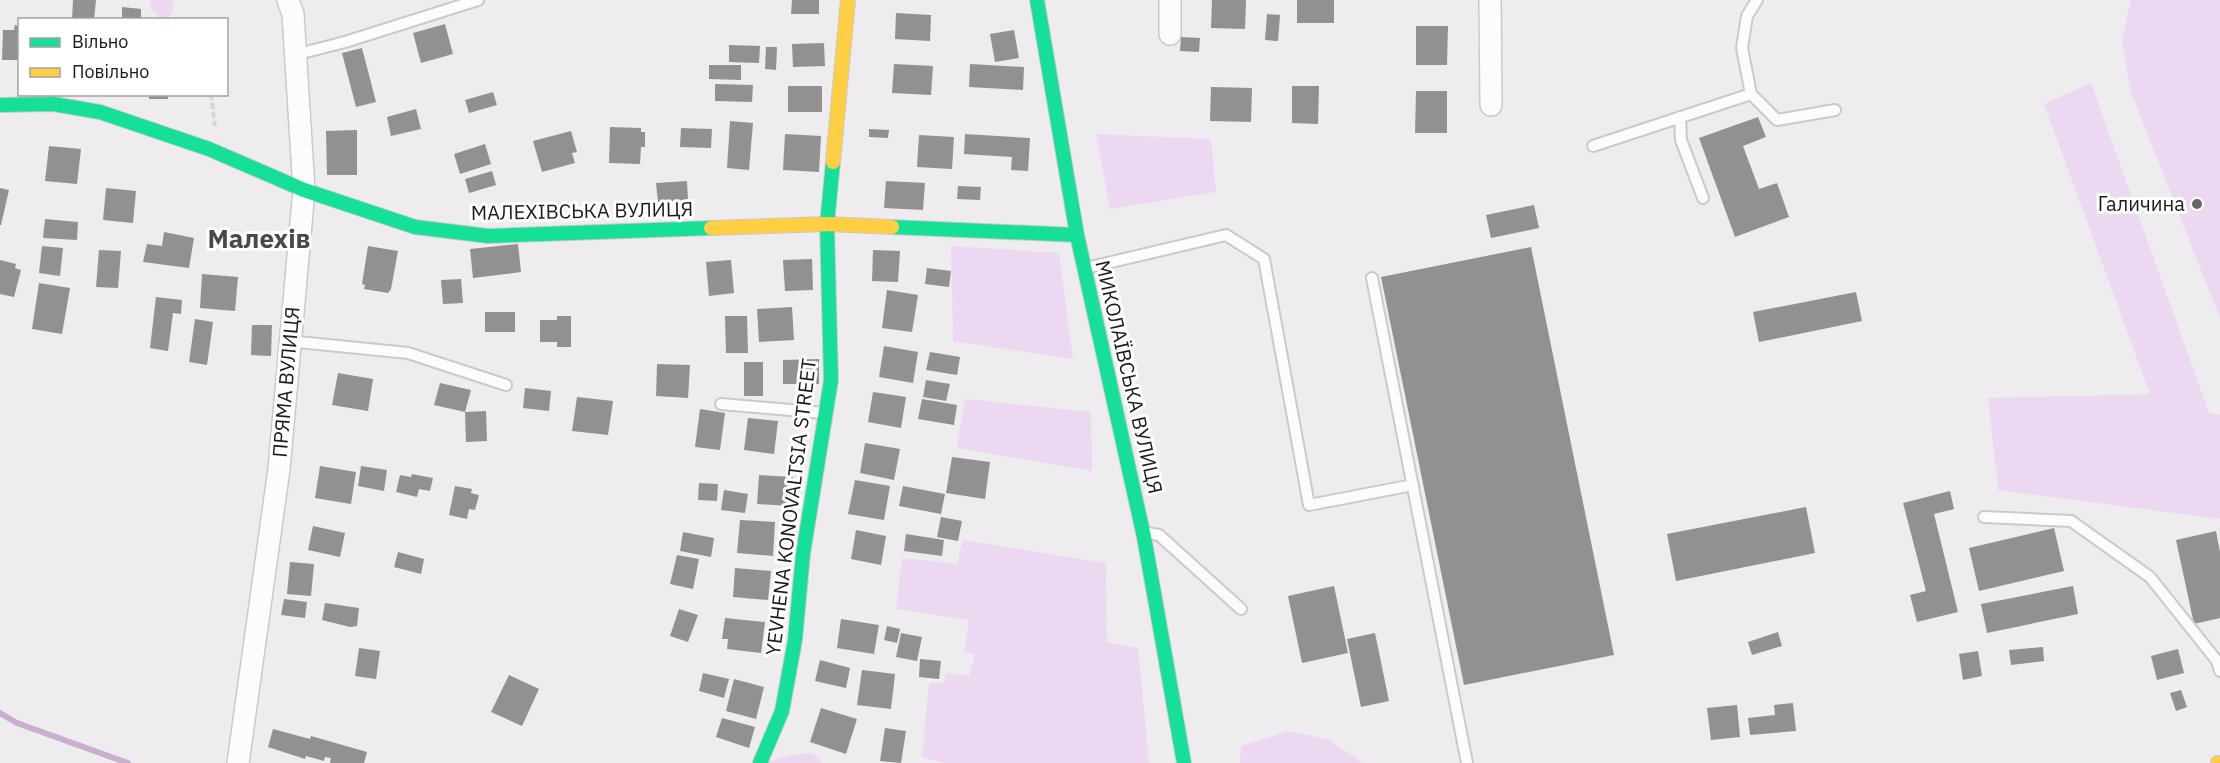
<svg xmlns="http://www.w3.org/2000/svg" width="2220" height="763" viewBox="0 0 2220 763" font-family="'IBM Plex Sans',sans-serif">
	<rect width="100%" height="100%" fill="#efecf0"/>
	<g fill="#ecd8f0">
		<path d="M150,0h24l-2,13 -5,6h-6l-10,-10z"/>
		<path d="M2131,0h89v318l-90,-228 -8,-50z"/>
		<path d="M2091,83l118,330 11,2v104l-222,-29 -10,-92 162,-4 -106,-290z"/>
		<path d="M1096,134l115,5 5,53 -106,17z"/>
		<path d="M951,246l108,7 14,106 -120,-18z"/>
		<path d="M965,399l126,13 1,59 -135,-23z"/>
		<path d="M963,540l143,23 1,79 31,6 11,115h-203l-24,-6 7,-74h15l2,-10 23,3 6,-22 -11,-2 5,-32 -73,-11 6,-51 55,6z"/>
		<path d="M1289,731l38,8 36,24h-123l1,-17z"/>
		<path d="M812,753l11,10h-59l26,-8z"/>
	</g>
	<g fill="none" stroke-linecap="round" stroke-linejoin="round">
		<path stroke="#c8afce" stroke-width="6" d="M0,713l17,10 111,40"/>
	</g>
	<g fill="#929092">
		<path d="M73,0h23l-2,20h-22z"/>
		<path d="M792,0h27v14h-28z"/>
		<path d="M1212,0h34l-1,29 -34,-1z"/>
		<rect x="1297" y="0" width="37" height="23"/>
		<path d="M122,7l19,2v11h-19z"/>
		<path d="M896,13l35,2 -1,26 -35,-2z"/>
		<path d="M1267,14l13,1 -2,26 -13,-1z"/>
		<path d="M445,24l8,30 -32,9 -8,-30z"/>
		<path d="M15,25l5,1v34h-18l1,-30h11z"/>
		<path d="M1416,26h32l-1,39h-31z"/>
		<path d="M1014,30l5,28 -24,4 -5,-28z"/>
		<path d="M1181,37l19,1 -1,14 -19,-1z"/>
		<path d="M824,43l1,23 -32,1 -1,-23z"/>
		<path d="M729,45l31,1 -1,17 -30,-1z"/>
		<path d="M766,47h11l-1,23 -11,-1z"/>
		<path d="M362,48l14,54 -20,5 -14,-54z"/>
		<path d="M894,64l39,2 -2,29 -39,-2z"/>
		<path d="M970,64l54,3 -1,23 -54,-3z"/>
		<path d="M709,65h32v15l-32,-1z"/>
		<path d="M715,84l38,1 -1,17 -37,-1z"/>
		<rect x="788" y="86" width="34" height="26"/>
		<path d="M1292,86h27l-1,38 -26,-1z"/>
		<path d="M1211,87l41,1 -1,34 -41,-1z"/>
		<path d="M1416,91h31v42h-32z"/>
		<path d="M493,92l4,13 -28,8 -4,-13z"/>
		<rect x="149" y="94" width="19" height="5"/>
		<path d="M416,109l5,20 -30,7 -4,-19z"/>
		<path d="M1758,117l8,20 -23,9 16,43 18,-6 12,34 -54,20 -36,-99z"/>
		<path d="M730,121l23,2 -4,47 -22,-2z"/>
		<path d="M610,127l31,1v4h4v15h-4l-1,17 -31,-1z"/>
		<path d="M681,128l31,1 -1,19 -31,-1z"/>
		<path d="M869,129l20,1 -1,8 -19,-1z"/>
		<path d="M357,130v45h-30l-1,-44z"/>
		<path d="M571,131l6,21 -5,1 3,10 -33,9 -9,-31z"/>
		<path d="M785,134l36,2 -2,36 -36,-2z"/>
		<path d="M965,134l65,4 -2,33 -17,-1 1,-13 -48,-3z"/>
		<path d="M919,135l35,2 -2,32 -35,-2z"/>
		<path d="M485,144l6,20 -31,10 -6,-20z"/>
		<path d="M49,146l32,3 -4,35 -32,-3z"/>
		<path d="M492,171l4,14 -27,8 -4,-14z"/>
		<path d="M687,181l1,19 -30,2 -2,-19z"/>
		<path d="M886,181l39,2 -2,27 -39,-2z"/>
		<path d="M958,186l23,1 -1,13 -23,-1z"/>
		<path d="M0,188l9,2 -8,35h-1z"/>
		<path d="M106,188l30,3 -3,32 -30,-3z"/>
		<path d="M1534,205l5,23 -48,10 -5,-23z"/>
		<path d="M45,219l33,3 -1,18 -34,-2z"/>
		<path d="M164,232l30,6 -5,30 -46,-6 4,-18 15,2z"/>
		<path d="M518,244l3,28 -48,6 -3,-29z"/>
		<path d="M42,246l21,2 -3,28 -21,-3z"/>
		<path d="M368,246l30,5 -7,38 -3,4 -24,-4 1,-4 -3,-1z"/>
		<path d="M1531,247l83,408 -150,30 -83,-408z"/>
		<path d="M99,250l22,1 -3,37 -22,-1z"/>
		<path d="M873,250l27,1 -2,31 -26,-1z"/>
		<path d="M812,259l1,31 -28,1 -2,-31z"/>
		<path d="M0,260l16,4 -1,4 6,2 -7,27 -14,-3z"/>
		<path d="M731,260l3,33 -25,3 -3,-34z"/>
		<path d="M927,268l24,3 -2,16 -24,-3z"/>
		<path d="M202,274l36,3 -3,34 -35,-3z"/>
		<path d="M461,279l2,24 -20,1 -2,-24z"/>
		<path d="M39,283l31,5 -8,46 -30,-5z"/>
		<path d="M887,290l31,5 -6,37 -30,-4z"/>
		<path d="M1856,292l6,29 -103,21 -6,-30z"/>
		<path d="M156,297l26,3 -1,14 -8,-1 -5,38 -18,-3z"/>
		<path d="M792,307l2,33 -35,2 -2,-33z"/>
		<rect x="485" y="312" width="30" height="20"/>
		<path d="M557,316h14v31h-14v-5h-17v-22h17z"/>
		<path d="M725,316h22l1,37h-22z"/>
		<path d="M195,319l18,3 -6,43 -18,-3z"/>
		<path d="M252,325h20l-1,31 -20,-1z"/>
		<path d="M884,346l34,6 -5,31 -34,-6z"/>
		<path d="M930,352l30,5 -3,18 -31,-5z"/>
		<path d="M819,359v25h-36v-24z"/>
		<rect x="744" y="362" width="19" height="34"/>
		<path d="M657,364l33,1 -2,33 -32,-2z"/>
		<path d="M338,373l35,6 -5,32 -36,-6z"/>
		<path d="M926,380l24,4 -4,17 -23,-4z"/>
		<path d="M440,383l31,7 -6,22 21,-1 1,30 -21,1 -1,-30 -31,-7z"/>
		<path d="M525,388l26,3 -2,20 -26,-3z"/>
		<path d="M873,392l33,5 -5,31 -33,-6z"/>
		<path d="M577,397l36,4 -5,34 -36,-4z"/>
		<path d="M922,399l35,6 -3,20 -36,-6z"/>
		<path d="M700,409l25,4 -5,37 -25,-3z"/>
		<path d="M748,418l30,3 -4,33 -30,-4z"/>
		<path d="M865,443l35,6 -6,31 -34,-7z"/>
		<path d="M952,457l38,5 -5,37 -39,-6z"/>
		<path d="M320,466l36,6 -5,32 -36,-6z"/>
		<path d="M361,466l26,4 -3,21 -26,-5z"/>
		<path d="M412,474l21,4 -3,13 -11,-2 -2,8 -21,-5 4,-17 11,2z"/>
		<path d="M759,475l34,2 -2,29 -34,-2z"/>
		<path d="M855,480l35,6 -6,34 -36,-6z"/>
		<path d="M699,483l19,1 -1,17 -19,-1z"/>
		<path d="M455,486l17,3 -1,4 8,2 -4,15 -6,-1 -2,10 -18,-4z"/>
		<path d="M903,486l42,8 -4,20 -42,-8z"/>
		<path d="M724,490l24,4 -3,19 -24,-3z"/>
		<path d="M1950,491l4,18 -20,5 24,98 -41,10 -7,-27 16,-4 -23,-88z"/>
		<path d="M1806,507l9,46 -139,28 -9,-47z"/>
		<path d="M941,517l21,4 -4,20 -21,-4z"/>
		<path d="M740,520l35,2 -2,34 -36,-3z"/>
		<path d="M313,526l32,7 -5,24 -32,-7z"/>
		<path d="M2054,528l10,43 -85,20 -10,-43z"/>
		<path d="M856,530l30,6 -5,29 -30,-6z"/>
		<path d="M2216,531l4,21v66l-26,6 -18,-84z"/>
		<path d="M683,532l31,6 -3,19 -31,-6z"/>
		<path d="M906,534l38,6 -2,16 -38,-5z"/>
		<path d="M398,552l26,7 -3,15 -27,-7z"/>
		<path d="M677,555l22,4 -6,30 -23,-5z"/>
		<path d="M290,562l24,2 -3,32 -24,-2z"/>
		<path d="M735,568l36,3 -3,29 -35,-3z"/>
		<path d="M1334,586l14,67 -46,10 -14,-67z"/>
		<path d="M2073,586l5,28 -91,19 -6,-29z"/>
		<path d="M284,599l23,3 -2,16 -24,-3z"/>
		<path d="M325,603l34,5 -2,18 -7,1 -28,-7z"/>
		<path d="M679,609l19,6 -10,27 -18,-6z"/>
		<path d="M725,618l40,4 -4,31 -34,-4 1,-10h-6z"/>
		<path d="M841,619l38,6 -5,29 -37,-6z"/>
		<path d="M887,626l13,3 -3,14 -13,-3z"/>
		<path d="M1778,632l4,14 -30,9 -4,-13z"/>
		<path d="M901,633l21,4 -5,24 -21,-4z"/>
		<path d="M1375,633l14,68 -28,6 -14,-68z"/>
		<path d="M2043,647l1,14 -33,4 -2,-15z"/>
		<path d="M359,648l21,3 -4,28 -21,-3z"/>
		<path d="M2178,649l6,24 -27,7 -6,-24z"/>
		<path d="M1978,651l4,25 -19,4 -4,-26z"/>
		<path d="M920,659l21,2 -2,18 -20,-2z"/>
		<path d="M820,660l30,8 -4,20 -31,-7z"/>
		<path d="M862,670l33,4 -4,35 -34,-4z"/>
		<path d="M703,673l26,6 -5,19 -25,-7z"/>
		<path d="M509,675l30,14 -17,37 -31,-14z"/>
		<path d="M734,679l30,8 -8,32 -30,-8z"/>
		<path d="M2181,690l6,17 -11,4 -6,-18z"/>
		<path d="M1793,703l3,28 -46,4 -2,-17 27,-3 -1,-10z"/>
		<path d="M1737,705l3,32 -29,3 -4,-32z"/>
		<path d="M821,708l36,11 -11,35 -36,-12z"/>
		<path d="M722,718l33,9 -6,21 -33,-11z"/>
		<path d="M885,728l21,3 -5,32 -21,-2z"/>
		<path d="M273,729l37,10 1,-3 56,16 -3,11h-34l1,-5 -6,-1 -1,4 -18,-5 -1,3 -37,-12z"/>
	</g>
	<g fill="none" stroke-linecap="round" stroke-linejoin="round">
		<g stroke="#cbc9cc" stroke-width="14">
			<g id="lane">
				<path d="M1757,0l-10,16 -5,32 9,46 26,26 58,-10"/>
				<path d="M294,55l51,-13 133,-42"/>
				<path d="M1680,117l1,23 22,58"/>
				<path d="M1593,146l158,-52"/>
				<path d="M1086,268l140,-33 38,24 45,246 104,-20"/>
				<path d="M1372,278l95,485"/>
				<path d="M288,341l120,12 98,32"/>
				<path d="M721,404l103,9"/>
				<path d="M1984,517l87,4 79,56 67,84 3,10"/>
				<path d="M1147,533l12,2 82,74"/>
			</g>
		</g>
		<g stroke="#cbc9cc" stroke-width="24">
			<g id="street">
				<path d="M1170,0v34"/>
				<path d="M1490,0l1,105"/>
				<path d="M238,763l41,-294 25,-279 -11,-176 -5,-14"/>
			</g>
		</g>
		<g stroke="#cbc9cc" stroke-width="16">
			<g id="fast">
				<path d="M1037,0l40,235 67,302 40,226"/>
				<path d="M0,105l53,-1 47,8 109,37 95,41 111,37 73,9 223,-8"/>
				<path d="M892,227l185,8"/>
				<path d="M760,763l22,-52 13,-71 8,-86 28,-174 -4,-156 6,-62"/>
			</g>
		</g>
		<g stroke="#cbc9cc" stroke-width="16">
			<g id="slow">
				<path d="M833,162l15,-162"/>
				<path d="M711,228l116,-4 65,3"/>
				<path d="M2218,763h2"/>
			</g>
		</g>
		<path stroke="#d7d6d7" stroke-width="4" stroke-dasharray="6 3" stroke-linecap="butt" d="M211,94l4,32"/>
		<use href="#lane" stroke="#fdfcfd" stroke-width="10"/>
		<use href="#street" stroke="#fdfcfd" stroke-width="21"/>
		<use href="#fast" stroke="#16e098" stroke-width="14"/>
		<use href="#slow" stroke="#ffcf43" stroke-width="14"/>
	</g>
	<circle fill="#656466" stroke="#fff" stroke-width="2" cx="2197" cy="204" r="6"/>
	<g text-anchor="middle" stroke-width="6" stroke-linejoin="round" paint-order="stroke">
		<g font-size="20" fill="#1b1a1c" stroke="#fff" text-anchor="end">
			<text x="2185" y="211">Галичина</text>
		</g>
		<g font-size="20" fill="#1b1a1c" stroke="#fff">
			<text transform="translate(582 211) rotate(-1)" y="7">МАЛЕХІВСЬКА ВУЛИЦЯ</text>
			<text transform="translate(1129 377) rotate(77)" y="7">МИКОЛАЇВСЬКА ВУЛИЦЯ</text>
			<text transform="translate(286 382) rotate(-85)" y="7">ПРЯМА ВУЛИЦЯ</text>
			<text transform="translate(791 507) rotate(-83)" y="7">YEVHENA KONOVALTSIA STREET</text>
		</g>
		<g font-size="26" font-weight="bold" fill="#4b474c" stroke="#fff">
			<text x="259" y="248">Малехів</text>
		</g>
	</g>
	<rect x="18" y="18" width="210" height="78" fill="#ffffff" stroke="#a4a3a4" stroke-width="1.5"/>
	<rect x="30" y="38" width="30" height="9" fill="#16e098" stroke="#a4a3a4" stroke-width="1.5"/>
	<text x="72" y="48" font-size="18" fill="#1b1a1c">Вільно</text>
	<rect x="30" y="68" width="30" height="9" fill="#ffcf43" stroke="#a4a3a4" stroke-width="1.5"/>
	<text x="72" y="78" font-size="18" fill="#1b1a1c">Повільно</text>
</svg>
